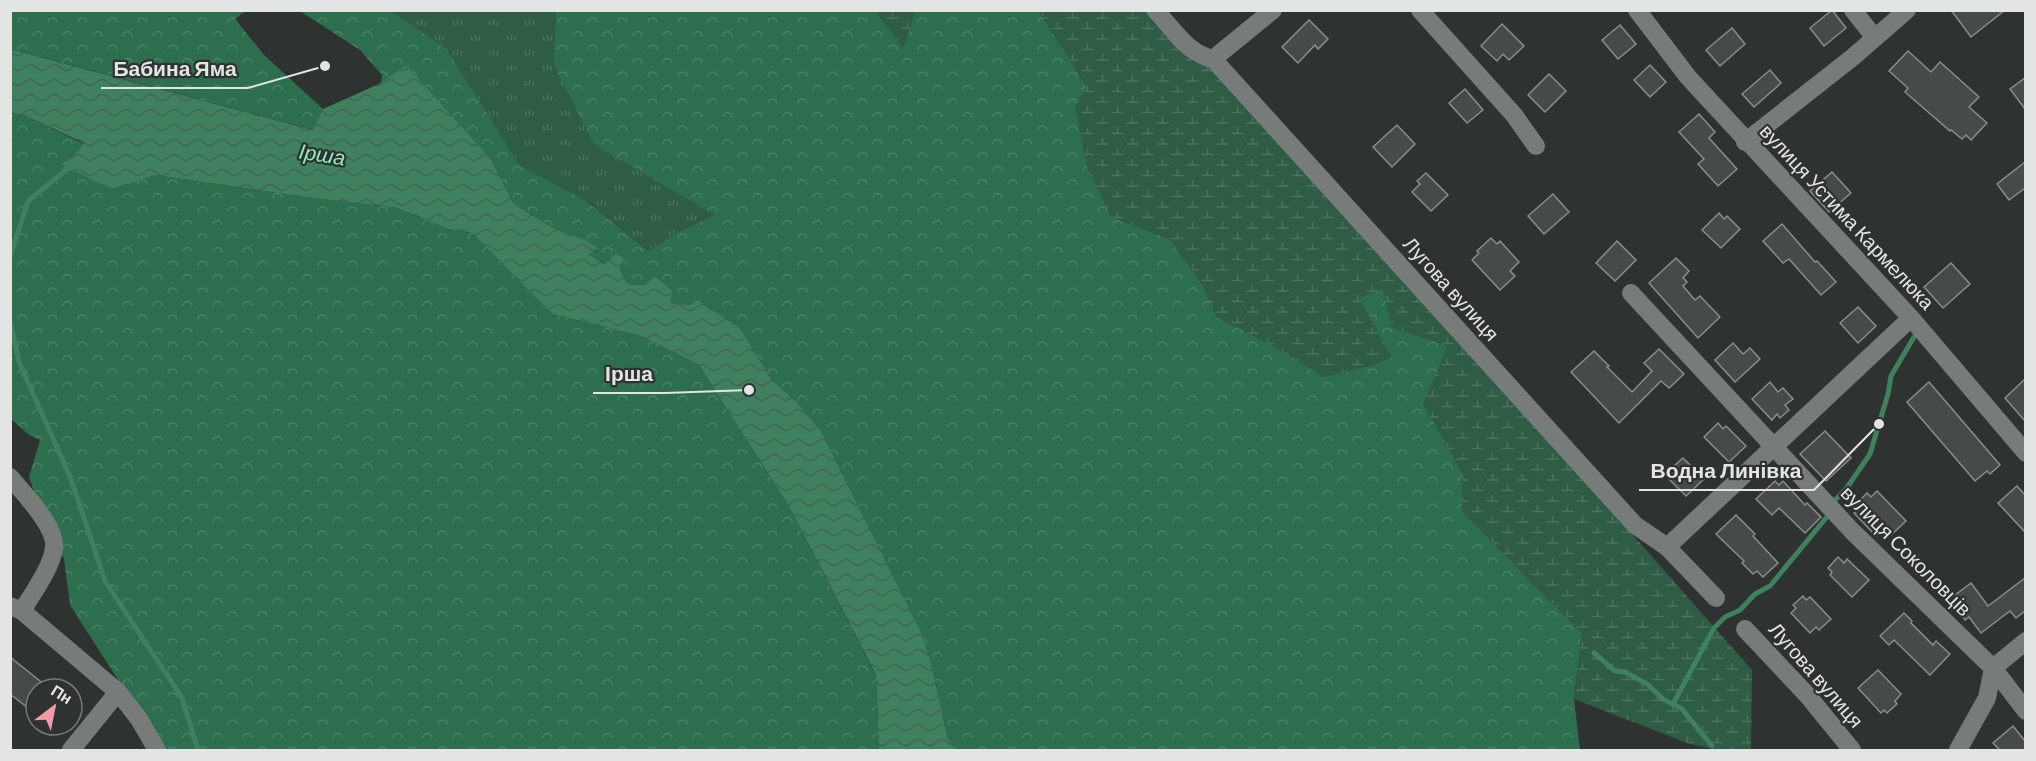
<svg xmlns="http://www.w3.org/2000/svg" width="2036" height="761" viewBox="0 0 2036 761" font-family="Barlow,sans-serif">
	<defs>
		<pattern id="grass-tufts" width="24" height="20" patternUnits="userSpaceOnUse" patternTransform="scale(1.5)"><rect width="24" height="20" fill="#2e5c45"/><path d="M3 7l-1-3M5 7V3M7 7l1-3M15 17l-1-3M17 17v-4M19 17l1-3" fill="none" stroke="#4c7360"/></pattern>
		<pattern id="forest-crowns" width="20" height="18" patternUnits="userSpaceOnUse" patternTransform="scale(1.5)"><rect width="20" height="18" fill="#2c6e4e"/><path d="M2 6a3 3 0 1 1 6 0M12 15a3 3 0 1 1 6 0" fill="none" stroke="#4a8367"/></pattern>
		<pattern id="wetland-marsh" width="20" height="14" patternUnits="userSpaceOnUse" patternTransform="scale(1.5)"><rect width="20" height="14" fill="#2e5c45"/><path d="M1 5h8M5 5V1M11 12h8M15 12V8" fill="none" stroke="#4c7360"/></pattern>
		<pattern id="water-waves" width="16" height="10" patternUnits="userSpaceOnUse" patternTransform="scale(1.5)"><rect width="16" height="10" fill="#3f805f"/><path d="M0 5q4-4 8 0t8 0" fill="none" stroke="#416553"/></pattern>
	</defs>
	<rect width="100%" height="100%" fill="#2e3230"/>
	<path fill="url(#grass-tufts)" d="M392,11h164l-3,53 41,81 120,70 -40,19 -26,17 -63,-51 -65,-35 -73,-116z"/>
	<g fill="url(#forest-crowns)">
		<path d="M10,11h235l-10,8 30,37 58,53 -9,21 -303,-81z"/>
		<path d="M300,11h92l55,38 73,116 65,35 63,51 26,-17 40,-19 -120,-70 -41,-81 3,-53h320l27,36 12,-36h124l48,76 24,130 59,22 34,48 13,30 51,26 90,-45 25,-10 9,39 56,19 -24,58 39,70 -1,37 120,122 -8,66 6,51h-623l-9,-11 -17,-76 -9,-29 -101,-203 -25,-30 -25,-22 -31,-51 -50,-23 -20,-2 3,-12 -18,-15 -10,9 -17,-1 -8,-16 4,-10 -19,6 -16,-10 10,-4 -16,-11 -34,-13 -35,-22 -24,-46 -84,-92 -25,17 1,-8 -22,-25z"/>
		<path d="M11,113l13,2 60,29 -7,8 -8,4 41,33 23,-6 22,-8 158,23 84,10 51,21 24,4 80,81 89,22 58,29 91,143 86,168 3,74h-720l-37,-64 -52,-81 -6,-46 -20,-38 -15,-44 11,-37 -11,-5 -18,-16z"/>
	</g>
	<g fill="url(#wetland-marsh)">
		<path d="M876,11h39l-12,37z"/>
		<path d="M1039,11h110l25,32 20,19 30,9 528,599 -1,80h-33l-31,-7 -113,-44 8,-66 -120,-122 1,-37 -40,-70 25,-58 -56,-19 -9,-39 -24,10 33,59 -18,8 -50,12 -56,-34 -51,-26 -13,-30 -34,-48 -59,-22 -24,-50 -12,-61 12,-19z"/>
	</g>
	<path fill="url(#water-waves)" d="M10,49l303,81 10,-21 58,-26 25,-18 84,93 24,46 35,22 34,13 17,10 -11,5 15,10 12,-10 8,4 -4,11 8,15 17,1 10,-9 18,15 -3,12 20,2 8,-4 42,27 31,51 25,22 25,30 101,203 9,29 17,76 9,11h-78l-3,-75 -86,-167 -91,-143 -58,-29 -89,-22 -80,-81 -24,-4 -51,-21 -84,-10 -158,-23 -22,8 -23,6 -48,-25c7,-8 16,-11 22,-21l-60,-28 -13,-2z"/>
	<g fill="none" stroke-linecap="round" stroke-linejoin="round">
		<g stroke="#3f805f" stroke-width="5">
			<path d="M10,257l18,-56 47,-38"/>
			<path d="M10,320l9,42 52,117 34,102 77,117 16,52"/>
			<path d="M1833,502l13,-13 24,-35 18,-60 3,-18 23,-39"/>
			<path d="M1594,653l21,18 10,1 22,12 16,15 19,10 30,37"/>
			<path d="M1673,704l41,-76 11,-11 15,-7 15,-16 15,-8 56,-68"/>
		</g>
	</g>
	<g fill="#464a48" stroke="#8a8e8b" stroke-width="1.5">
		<path d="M1832,10l14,18 -22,18 -14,-18z"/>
		<path d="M1951,10h54l-34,27z"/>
		<path d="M1309,20l19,19 -10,10 -3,-4 -17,18 -16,-16z"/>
		<path d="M1502,24l22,22 -15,14 -6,-6 -6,7 -16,-15z"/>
		<path d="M1620,25l16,19 -18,15 -16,-19z"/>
		<path d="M1732,28l13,16 -25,22 -14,-16z"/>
		<path d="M1908,51l23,21 9,-10 39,35 -10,10 18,16 -16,17 -5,-5 -4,4 -11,-9 -1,1 -45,-39 3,-4 -19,-17z"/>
		<path d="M1650,65l16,17 -16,15 -16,-17z"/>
		<path d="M1770,70l11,13 -27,24 -12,-13z"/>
		<path d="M1549,74l17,17 -21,21 -17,-17z"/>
		<path d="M2025,78v31l-15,-20z"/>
		<path d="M1465,89l18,21 -16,13 -18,-20z"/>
		<path d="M1699,114l16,18 -6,6 28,31 -19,17 -20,-22 6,-5 -25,-27z"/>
		<path d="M1397,125l18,19 -23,23 -19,-20z"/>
		<path d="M2025,162v26l-16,12 -12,-16z"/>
		<path d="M1832,172l19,21 -22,19 -19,-21z"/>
		<path d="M1426,173l22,22 -17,16 -19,-19 8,-8 -3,-3z"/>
		<path d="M1553,194l16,18 -25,22 -16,-18z"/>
		<path d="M1719,213l5,6 3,-3 13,13 -19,19 -19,-18z"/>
		<path d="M1782,224l33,38 2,-1 19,21 -15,13 -32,-36 -6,4 -20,-22z"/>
		<path d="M1491,238l6,6 3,-3 19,21 -9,9 5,5 -15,14 -28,-30 7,-7 -2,-2z"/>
		<path d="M1617,241l19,19 -21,21 -19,-18z"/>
		<path d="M1676,258l13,13 -6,7 4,4 -4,4 12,14 5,-4 20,21 -22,21 -49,-55z"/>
		<path d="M1951,263l19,21 -27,24 -19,-21z"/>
		<path d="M1858,307l18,19 -18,17 -18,-20z"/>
		<path d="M1733,343l10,11 7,-6 10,11 -25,23 -20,-22z"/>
		<path d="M1659,349l25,25 -15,14 -8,-7 -42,42 -48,-51 23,-21 15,15 -2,1 25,25 20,-21 -8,-8z"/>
		<path d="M2025,379v42l-20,-23z"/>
		<path d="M1770,382l8,10 5,-4 10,11 -8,6 4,5 -9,8 -3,-4 -5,6 -20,-21z"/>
		<path d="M1929,382l71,83 -10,9 -3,-3 -12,10 -68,-79z"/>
		<path d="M1718,423l5,6 3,-3 20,20 -17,16 -25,-25z"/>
		<path d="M1825,431l26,27 -25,23 -26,-27z"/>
		<path d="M1683,458l21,21 -18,17 -18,-18 8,-8 -3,-3z"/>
		<path d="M1775,481l4,4 4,-4 22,24 2,-2 14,14 -16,16 -26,-25 -7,7 -16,-16z"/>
		<path d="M2017,486l8,9v37l-27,-29z"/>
		<path d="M1877,491l29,30 -15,14 -7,-7 -8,8 -22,-23 4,-4 -3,-4 12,-12 4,4z"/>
		<path d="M1736,515l19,19 -2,2 25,27 -15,14 -6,-6 -4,3 -11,-11 2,-2 -28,-27z"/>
		<path d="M1838,557l6,6 3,-4 22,21 -17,17 -22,-22 2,-3 -4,-4z"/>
		<path d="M2025,578v33l-9,7 -6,-7 -29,22 -12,-16 -4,3 -8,-12 4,-3 -7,-9 17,-13 17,23z"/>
		<path d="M1803,596l3,4 4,-3 21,22 -12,11 -3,-3 -6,6 -19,-20 5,-5 -3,-3z"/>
		<path d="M1904,613l8,8 -1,2 22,22 3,-4 14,13 -20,21 -36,-35 -5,5 -9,-9z"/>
		<path d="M10,657l40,32h-14v25l-26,-20z"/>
		<path d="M1878,670l23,24 -6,7 2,3 -10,9 -3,-3 -3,3 -23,-25z"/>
		<path d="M2013,726l12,15v9h-25l-7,-7z"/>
	</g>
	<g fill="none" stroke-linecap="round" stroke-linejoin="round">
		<g stroke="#777b79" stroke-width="18">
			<path d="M1155,10c19,19 31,43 58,49l422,466 32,22 49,51"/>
			<path d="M1420,10l94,105 22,31"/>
			<path d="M1637,10l51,67 223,241 115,135"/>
			<path d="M1853,10l22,28"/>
			<path d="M1213,59l60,-49"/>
			<path d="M1745,142l108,-85 54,-47"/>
			<path d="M1631,293l221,238 141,137 33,43"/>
			<path d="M10,477c13,16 47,50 44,71 -2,19 -22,46 -32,63"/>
			<path d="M1667,547l244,-229"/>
			<path d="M10,606l12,5 96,81 21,27 18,31"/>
			<path d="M1745,629l63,67 44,54"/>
			<path d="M71,750l47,-58"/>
			<path d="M1958,750l29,-52 6,-30 33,-27"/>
		</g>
	</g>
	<g text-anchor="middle" stroke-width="4.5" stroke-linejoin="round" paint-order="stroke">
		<g font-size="20" fill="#e3e5e4" stroke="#2e3230">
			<text transform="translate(1847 217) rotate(47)" y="7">вулиця Устима Кармелюка</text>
			<text transform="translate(1451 289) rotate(48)" y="7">Лугова вулиця</text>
			<text transform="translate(1906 551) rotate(45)" y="7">вулиця Соколовців</text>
			<text transform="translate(1816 675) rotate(49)" y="7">Лугова вулиця</text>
		</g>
		<g font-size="21" font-style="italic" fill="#90efbc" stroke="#2e3230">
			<text transform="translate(322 155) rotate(9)" y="7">Ірша</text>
		</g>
	</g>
	<path fill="none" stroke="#e3e5e4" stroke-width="2" d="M325 66L248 88H101M749 390L665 393H593M1879 424L1814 490H1639"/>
	<g fill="#e3e5e4" stroke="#2e3230" stroke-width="2">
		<circle cx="325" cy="66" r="6"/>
		<circle cx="749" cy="390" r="6"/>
		<circle cx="1879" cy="424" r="6"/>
	</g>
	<g font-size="21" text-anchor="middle" font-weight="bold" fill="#e3e5e4" stroke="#2e3230" stroke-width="4.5" stroke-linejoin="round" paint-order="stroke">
		<text x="175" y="76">Бабина Яма</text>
		<text x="629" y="381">Ірша</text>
		<text x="1726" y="478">Водна Линівка</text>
	</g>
	<rect width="2036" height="761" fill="none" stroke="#e3e5e4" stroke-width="24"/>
	<g transform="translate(54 707) rotate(32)"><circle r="28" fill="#2e3230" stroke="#767a78" stroke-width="1.5"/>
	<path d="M0-4.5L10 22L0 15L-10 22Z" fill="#f39aa8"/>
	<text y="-9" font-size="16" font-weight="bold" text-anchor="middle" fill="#e3e5e4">Пн</text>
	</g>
</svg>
